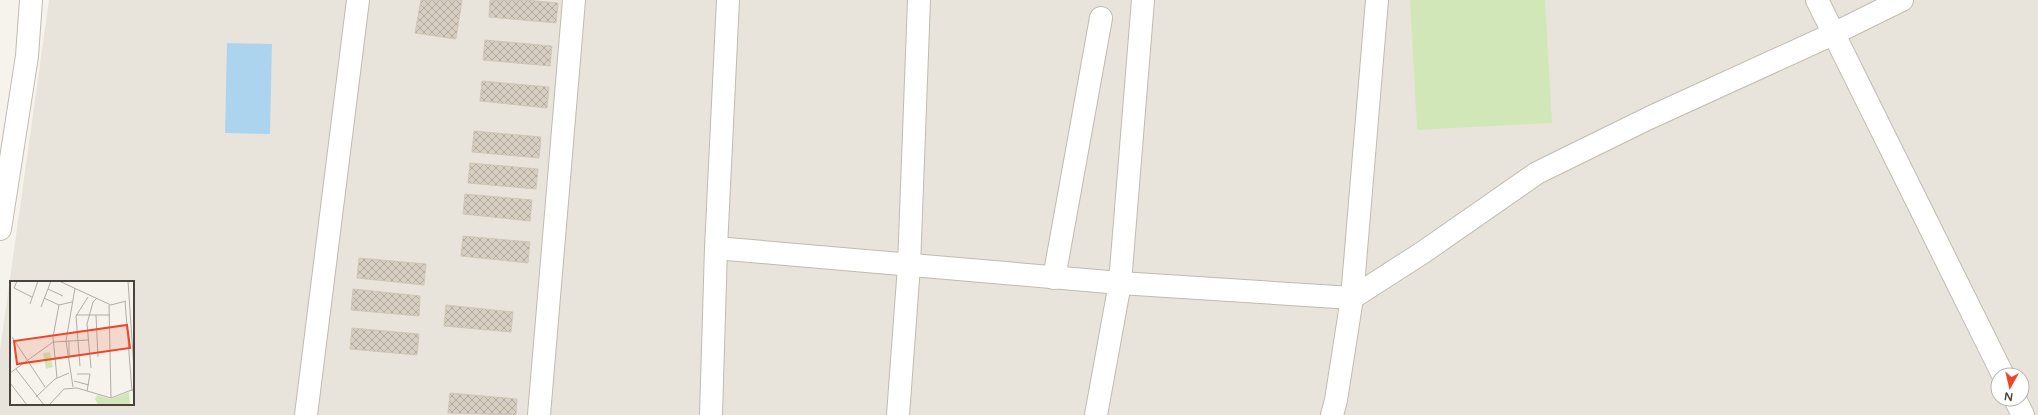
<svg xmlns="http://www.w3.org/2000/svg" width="2038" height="415" viewBox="0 0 2038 415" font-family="'Varela Round',sans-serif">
	<defs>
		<pattern id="building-cross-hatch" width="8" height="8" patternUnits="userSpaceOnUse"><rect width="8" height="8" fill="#d7cec2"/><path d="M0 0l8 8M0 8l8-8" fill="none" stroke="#b0a99f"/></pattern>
	</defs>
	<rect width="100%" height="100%" fill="#f5f3ec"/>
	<path fill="#e9e4db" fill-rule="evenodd" d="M49,0h1989v415h-2038v-65zM11,282h122v122h-122zM1998,375h24v24h-24z"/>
	<path fill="#d2e7b8" d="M1410,0h135l7,123 -135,7z"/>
	<path fill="#add4ee" d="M227,43l45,1 -2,90 -45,-1z"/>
	<g fill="url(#building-cross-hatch)" stroke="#d1c6b5">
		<path d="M421,0h41l-6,39 -41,-6z"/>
		<path d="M490,0h36l32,3 -2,20 -67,-6z"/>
		<path d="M485,40l67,6 -2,20 -67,-6z"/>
		<path d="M482,81l67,6 -2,21 -67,-7z"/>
		<path d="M474,131l67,6 -2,21 -67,-6z"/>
		<path d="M470,163l68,6 -2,20 -68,-6z"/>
		<path d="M465,194l67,6 -2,21 -67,-7z"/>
		<path d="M463,236l67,6 -2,21 -67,-7z"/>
		<path d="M359,258l67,6 -2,21 -67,-7z"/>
		<path d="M353,289l67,7 -1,20 -68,-6z"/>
		<path d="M446,305l67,7 -2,20 -67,-6z"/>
		<path d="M352,328l67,6 -2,21 -67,-6z"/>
		<path d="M450,393l67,6 -1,16 -68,-2z"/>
	</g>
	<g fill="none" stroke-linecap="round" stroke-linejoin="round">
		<g stroke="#c1baaf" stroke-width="24">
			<g id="minor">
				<path d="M1817,0l186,375"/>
				<path d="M0,229l27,-173 4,-56"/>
				<path d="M716,248l404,35 232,15 70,-45 115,-80 112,-55 184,-84 69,-34"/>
				<path d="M1054,278l47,-260"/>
				<path d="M2015,399l8,16"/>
				<path d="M306,415l52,-415"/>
				<path d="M539,415l35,-415"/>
				<path d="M711,415l5,-167 12,-248"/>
				<path d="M898,415l11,-149 10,-266"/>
				<path d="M1096,415l24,-132 23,-283"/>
				<path d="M1332,415l4,-15 16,-102 25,-298"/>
			</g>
		</g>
		<use href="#minor" stroke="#fff" stroke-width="22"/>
	</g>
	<g transform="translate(10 281)">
		<rect width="124" height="124" fill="#f5f3ec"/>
		<path d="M40,71l3,15 -7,2 -3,-16z" fill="#d2e7b8"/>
		<path d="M119,111l1,13h-32l-3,-6 2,-4 14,4z" fill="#d2e7b8"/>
		<path fill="none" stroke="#b1ada5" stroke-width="1" d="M7,0l-3,7 18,9M49,0l52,24 15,-4M118,0l6,88M38,8l15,7M34,17l15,7 13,-3M115,20l7,90M20,23l8,-23M99,24l2,93M31,26l10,-26M66,34h34M86,34l2,42M2,56l33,50M59,75v-15M70,85l-4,-50 12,-19M81,87l-4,-44 6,-22 4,-4M6,88l28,36M0,92l43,-31 35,-2M67,93h13l-3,17M47,97l-4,-41 6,-32M64,100l15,4M0,102l17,22M63,106l-7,-46 9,-53M26,116l19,-18 14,-6M39,124l15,-16 13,-1 34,10 23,-9"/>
		<path fill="#ef4629" fill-opacity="0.15" stroke="#ef4629" stroke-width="2" d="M117,44l3,23 -113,16 -3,-23z"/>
		<rect width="124" height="124" fill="none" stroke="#4a433a" stroke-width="2"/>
	</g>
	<g transform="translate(2010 387) rotate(188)"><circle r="19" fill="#ffffff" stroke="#b7b4b0"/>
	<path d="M0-3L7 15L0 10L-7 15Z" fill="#ef4629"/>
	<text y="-6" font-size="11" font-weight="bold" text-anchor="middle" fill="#4a433a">N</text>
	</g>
</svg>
